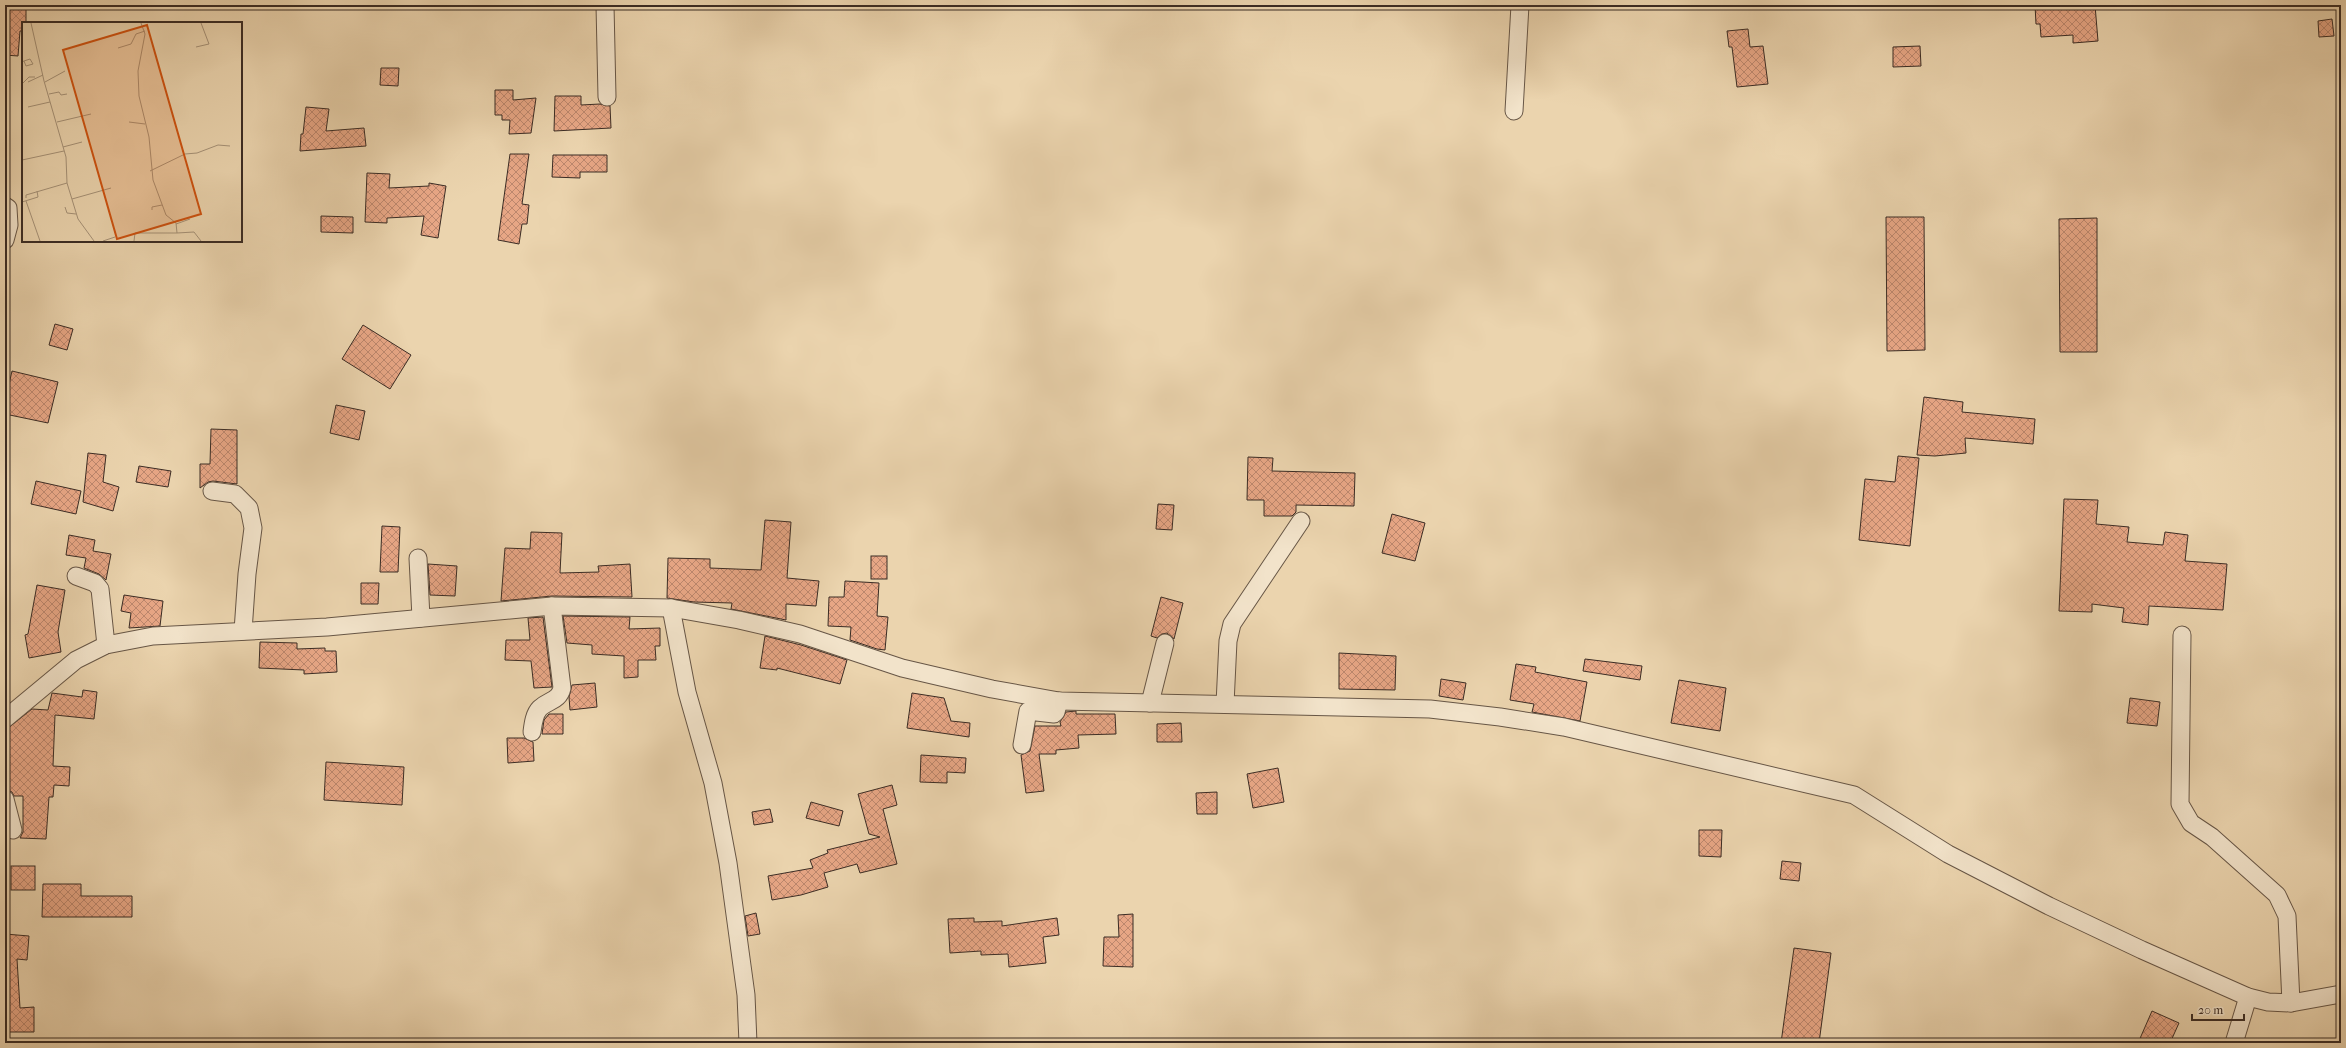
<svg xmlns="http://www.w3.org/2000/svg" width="2346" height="1048" viewBox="0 0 2346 1048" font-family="'IM FELL French Canon',serif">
	<defs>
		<pattern id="building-cross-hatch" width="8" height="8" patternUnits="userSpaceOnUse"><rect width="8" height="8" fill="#e7a685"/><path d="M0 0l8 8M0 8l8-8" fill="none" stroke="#bc876d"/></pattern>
	</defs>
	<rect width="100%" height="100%" fill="#ebd4ae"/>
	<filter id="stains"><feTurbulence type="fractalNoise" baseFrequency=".005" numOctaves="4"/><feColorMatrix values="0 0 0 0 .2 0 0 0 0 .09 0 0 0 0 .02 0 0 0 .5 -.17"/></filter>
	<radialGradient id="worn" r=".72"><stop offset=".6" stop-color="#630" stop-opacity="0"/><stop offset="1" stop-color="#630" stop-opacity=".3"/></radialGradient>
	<g fill="url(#building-cross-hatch)" stroke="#3b2c24">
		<path d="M5,5h21v18h-3v8h-3l-2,25 -13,-1z"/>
		<path d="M2035,5h60l3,36 -25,2v-8l-32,2 -1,-13h-4z"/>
		<path d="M2332,19l2,17 -15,1 -1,-16z"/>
		<path d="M1748,29l2,18 13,-1 5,38 -31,3 -5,-40h-3l-2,-16z"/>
		<path d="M1920,46l1,20 -28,1v-20z"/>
		<path d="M381,68h18l-1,18 -18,-1z"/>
		<path d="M495,90h18v10l23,-2 -5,35 -22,1 1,-14h-8v-5h-7z"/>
		<path d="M555,96h26v9l19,-1 10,2 1,22 -57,3z"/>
		<path d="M306,107l23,2 -3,22 38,-3 2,18 -66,5 1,-17h2z"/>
		<path d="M510,154h19l-7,50 7,1 -2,19h-5l-3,20 -21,-4z"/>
		<path d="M553,155h54v17h-27v6l-28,-1z"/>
		<path d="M367,173l23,1 -1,14 40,-2v-3l17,3 -8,52 -17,-3 3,-19 -37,2v5l-22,-1z"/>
		<path d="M321,216l32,1v16l-32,-1z"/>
		<path d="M1886,217h38l1,133 -38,1z"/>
		<path d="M2097,218v134h-37l-1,-133z"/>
		<path d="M55,324l18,5 -6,21 -18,-5z"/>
		<path d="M363,325l48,30 -21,34 -48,-30z"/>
		<path d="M12,371l46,11 -10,41 -43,-9v-12z"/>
		<path d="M1924,397l39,5 -1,10 73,7 -2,25 -68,-6 1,15 -31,3 -18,-1z"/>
		<path d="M336,405l29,6 -6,29 -29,-7z"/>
		<path d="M211,429l26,1v54l-24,-3 -5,1 -8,6v-24h10z"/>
		<path d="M88,453l18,2 -3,27 16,5 -6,24 -30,-9z"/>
		<path d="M1898,456l21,2 -9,88 -51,-6 6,-61 30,3z"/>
		<path d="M1248,457l25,1 -1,13 83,2 -1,33 -58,-1v7l-4,4h-28v-16h-17z"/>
		<path d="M139,466l32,5 -3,16 -32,-5z"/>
		<path d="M36,481l45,10 -5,23 -45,-10z"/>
		<path d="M2064,499l34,1 -2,24 33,3 -2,15 36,3 2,-13 23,3 -3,26 42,3 -4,46 -74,-4 -1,19 -26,-3 2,-14 -32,-4v8l-33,-1z"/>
		<path d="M1158,504l16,1 -2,25 -16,-1z"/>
		<path d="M1392,514l33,9 -10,38 -33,-8z"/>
		<path d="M765,520l26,2 -4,56 32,3 -3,25 -30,-2v16l-55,-11 1,-6 -38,-1 -27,-4 1,-40 42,1v9l51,2z"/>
		<path d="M382,526l18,1 -2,45h-18z"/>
		<path d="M531,532l31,1 -2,40 39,-1 -1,-6 32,-2 2,33 -80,-1 -51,5 4,-53 25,1z"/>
		<path d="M69,535l26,5 -2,11 18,3 -5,26 -7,-6 -15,-6 2,-10 -20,-3z"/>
		<rect x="871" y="556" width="16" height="23"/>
		<path d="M428,564l29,2 -2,30 -25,-1z"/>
		<path d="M845,581l34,2 -2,33 11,1 -3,33 -8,-1 -27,-9 1,-13 -23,-1 1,-29h15z"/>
		<path d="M361,583h18l-1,21h-17z"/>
		<path d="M37,585l28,5 -7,42 3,20 -32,6 -4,-23 3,-1z"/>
		<path d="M124,595l39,6 -3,25 -31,2 2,-15 -10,-2z"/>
		<path d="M1161,597l22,6 -9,36 -7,-6 -5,1 -5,4 -6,-2z"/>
		<path d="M563,616l67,1 -1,12 31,-1v18h-5l1,14h-18v17l-14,1v-22l-32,-2v-9l-25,-2z"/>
		<path d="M543,617l9,70 -18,1 -3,-27 -26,-1 1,-20h24l-2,-22z"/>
		<path d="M765,636l36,9 46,15 -7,24 -63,-16v2l-17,-2z"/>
		<path d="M260,642l37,1v6l28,-1v3h11l1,21 -33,2v-4l-45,-2z"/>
		<path d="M1339,653l57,3 -1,34 -56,-1z"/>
		<path d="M1585,659l57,7 -2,14 -57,-9z"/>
		<path d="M1516,664l20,3 -1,5 52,10 -7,39 -48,-9 2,-8 -24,-4z"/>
		<path d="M1441,679l25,4 -3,17 -24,-4z"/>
		<path d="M1679,680l47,8 -6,43 -49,-8z"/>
		<path d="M595,683l2,24 -27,3 -1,-13 3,-12z"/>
		<path d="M83,690l14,2 -3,27 -39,-4 -2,51 17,1 -1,19 -15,-1 -1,12h-4l-3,42 -26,-1 3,-6v-36h-9l-2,-4 -6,-3 2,-61 24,-19 16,1 4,-17 30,4z"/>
		<path d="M912,693l32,5 7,23 19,2 -1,14 -62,-9z"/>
		<path d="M2130,698l30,4 -3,24 -30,-3z"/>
		<path d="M1076,711v3h39l1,20 -38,1 1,13 -23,2v4h-17l5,37 -18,2 -5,-38 9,-4 5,-25h26l-1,-4 6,-10z"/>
		<path d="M549,714h14v20h-21l2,-14z"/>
		<path d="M1181,723l1,19h-25v-18z"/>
		<path d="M507,738h17l9,4 1,19 -26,2z"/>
		<path d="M921,755l45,3 -1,15 -18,-1v11l-27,-1z"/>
		<path d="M326,762l78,5 -2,38 -78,-5z"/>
		<path d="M1278,768l6,34 -31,6 -6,-34z"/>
		<path d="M892,785l5,20 -14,4 14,55 -37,9 -3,-9 -33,9 4,14 -27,8 -29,5 -4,-24 45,-8 -3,-8 18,-7 -1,-3 53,-13 -11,-3 -11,-40z"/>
		<path d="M1217,792v22h-20l-1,-21z"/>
		<path d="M811,802l32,9 -4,15 -33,-8z"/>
		<path d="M770,809l3,13 -19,3 -2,-13z"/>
		<path d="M1699,830h23l-1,27 -22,-1z"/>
		<path d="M1782,861l19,2 -2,18 -19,-2z"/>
		<rect x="11" y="866" width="24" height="24"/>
		<path d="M43,884h38v12h51v21h-90z"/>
		<path d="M756,913l4,21 -12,2 -3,-20z"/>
		<path d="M1133,914v53l-30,-1 1,-29h15l-1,-22z"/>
		<path d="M974,918v4l28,-1v5l55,-8 2,17 -16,2 3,26 -37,4 -1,-13 -27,1v-4l-31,2 -2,-34z"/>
		<path d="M5,934l24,2 -2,24 -10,-1 3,49 14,-1v25h-29z"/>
		<path d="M1794,948l37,5 -12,90h-38z"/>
		<path d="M2152,1011l27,12 -9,20h-32z"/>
	</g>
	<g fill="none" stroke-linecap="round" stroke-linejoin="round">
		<g stroke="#675646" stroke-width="19">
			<g id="minor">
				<path d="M605,5l2,92"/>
				<path d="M1514,111l6,-106"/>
				<path d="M5,206l3,2 1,17 -4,15"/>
				<path d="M212,491l23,3 14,14 4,20 -6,46 -4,57"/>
				<path d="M418,558l3,60"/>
				<path d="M76,576l19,7 5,6 6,56"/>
				<path d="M671,608l16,84 26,91 15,80 18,132 2,48"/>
				<path d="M2182,635l-2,169 11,19 21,14 65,58 10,21 4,87"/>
				<path d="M1150,703l15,-60"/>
				<path d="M1225,704l3,-63 4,-17 69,-103"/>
				<path d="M5,719l71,-59 30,-15 47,-9 174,-9 225,-21 119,2 68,12 61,14 102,34 90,21 67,12 371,8 70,8 64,10 290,68 94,59 101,52 93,44 106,47 20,5 23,1 50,-9"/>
				<path d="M532,732c1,-8 2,-18 8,-24 9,-8 19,-7 22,-20l-10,-82"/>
				<path d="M1022,745l6,-34 26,3 2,-2 3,-11"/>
				<path d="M5,799l8,31"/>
				<path d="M2234,1043l14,-46"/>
			</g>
		</g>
		<use href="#minor" stroke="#f2e3ca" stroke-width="17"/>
	</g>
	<g transform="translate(22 22)">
		<rect width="220" height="220" fill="#ebd4ae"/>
		<path fill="none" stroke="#a59177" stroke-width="1" d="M9,1l13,58 22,76 1,26 11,36 16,22M119,1l4,11 -7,37 1,25 10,41 4,43 13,35 10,8 1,10 17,-1 7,9M174,25l13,-3 -8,-21M96,26l13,-4 5,-10 9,-3M0,40l2,-1 6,-2 3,5 -7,2 -2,-5M6,60l15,-7M23,60l20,-11M1,61l6,-6h6M27,72l10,-2 2,3 6,-1M6,85l22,-5M35,100l34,-8M107,100l16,2M41,125l19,-5M0,138l42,-9M128,149l35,-17 12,-1 21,-8 12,1M4,176v-3l41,-12M50,177l39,-11M4,179l14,40M0,180l16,-5 -1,-6M43,185l2,6 9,1M130,188v-3l10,-2M154,202l14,-5M81,219l12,-4M112,219l1,-8h42"/>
		<path fill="#ce5210" fill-opacity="0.15" stroke="#ce5210" stroke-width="2" d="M125,3l54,189 -84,25 -54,-189z"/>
		<rect width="220" height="220" fill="none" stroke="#3b2c24" stroke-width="2"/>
	</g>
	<rect width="2346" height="1048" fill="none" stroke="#ebd4ae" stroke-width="20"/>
	<rect x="6" y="6" width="2334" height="1036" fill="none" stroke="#3b2c24" stroke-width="2"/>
	<rect x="10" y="10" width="2326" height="1028" fill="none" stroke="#3b2c24"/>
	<path d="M2192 1014v6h52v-6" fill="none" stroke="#3b2c24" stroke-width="2"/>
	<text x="2198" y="1014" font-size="12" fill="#3b2c24" stroke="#f2e3ca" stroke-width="3" paint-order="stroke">20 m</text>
	<rect width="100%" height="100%" filter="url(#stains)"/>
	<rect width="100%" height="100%" fill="url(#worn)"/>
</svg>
